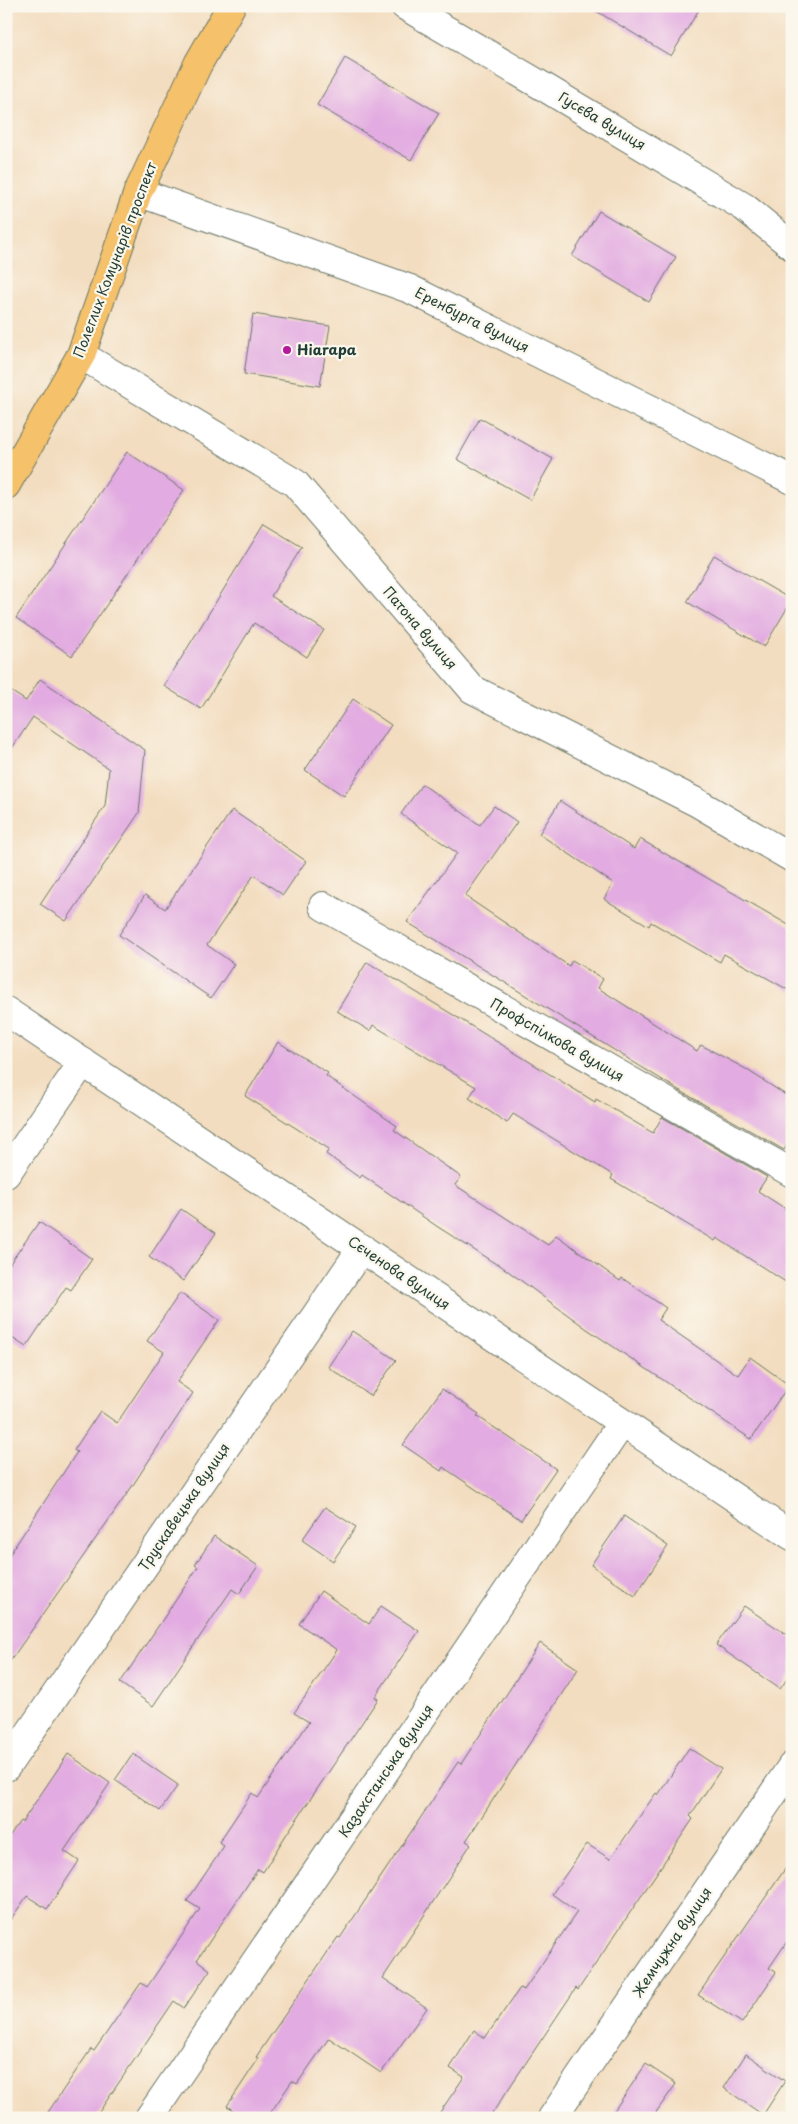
<svg xmlns="http://www.w3.org/2000/svg" width="798" height="2124" viewBox="0 0 798 2124" font-family="'Playpen Sans',sans-serif">
	<rect width="100%" height="100%" fill="#fbf7ec"/>
	<filter id="ink" filterUnits="userSpaceOnUse"><feTurbulence type="fractalNoise" baseFrequency=".02" numOctaves="2"/><feDisplacementMap in="SourceGraphic" scale="10" xChannelSelector="R" yChannelSelector="G"/><feConvolveMatrix kernelMatrix="1 2 1 2 8 2 1 2 1" color-interpolation-filters="sRGB"/></filter>
	<filter id="wash" filterUnits="userSpaceOnUse"><feTurbulence type="fractalNoise" baseFrequency=".0096" numOctaves="4" result="noise"/><feDisplacementMap in="SourceGraphic" scale="20" xChannelSelector="R" yChannelSelector="G"/><feGaussianBlur stdDeviation="1.12" result="paint"/><feColorMatrix in="noise" values="0 0 0 0 0 0 0 0 0 0 0 0 0 0 0 0 0 1.4 0 .05"/><feComposite in="paint" operator="in"/></filter>
	<g filter="url(#wash)">
		<rect width="100%" height="100%" fill="#f3ddc0"/>
		<g id="blocks">
			<g fill="#e2abe1">
				<path d="M588,6h113l-30,50z"/>
				<path d="M345,58l94,55 -28,47 -94,-55z"/>
				<path d="M599,211l77,46 -27,45 -77,-46z"/>
				<path d="M253,314l77,12 -10,60 -76,-12z"/>
				<path d="M480,418l73,41 -23,41 -73,-41z"/>
				<path d="M127,452l57,38 -112,166 -56,-38z"/>
				<path d="M264,524l38,23 -31,49 53,34 -17,27 -53,-34 -53,86 -37,-23z"/>
				<path d="M714,555l78,45 -28,47 -77,-45z"/>
				<path d="M40,679l105,71 -6,63 -73,108 -26,-17 65,-98 4,-37 -76,-52 -27,40v-69l20,13z"/>
				<path d="M353,699l38,26 -47,71 -39,-26z"/>
				<path d="M422,784l58,41 14,-19 23,16 -52,74 104,70 3,-6 31,19 -5,9 99,63 4,-6 43,23 48,31v39l-8,12 -107,-61 -270,-167 50,-69 -56,-39z"/>
				<path d="M560,801l74,48 6,-10 152,88v65l-68,-38 -4,8 -69,-40 -2,4 -45,-27 9,-16 -74,-49z"/>
				<path d="M232,810l74,51 -23,34 -29,-20 -47,70 27,19 -23,34 -92,-63 26,-40 20,14z"/>
				<path d="M367,962l228,140 1,-3 57,34 9,-16 105,60 -9,14 34,22v73l-75,-48 -2,3 -104,-62 2,-4 -100,-61 -6,9 -38,-25 7,-11 -103,-62 -3,6 -33,-20z"/>
				<path d="M278,1042l50,31 -2,3 71,50 -3,4 67,47 -6,8 93,60 8,-10 64,46 2,-3 44,30 -8,12 80,55 12,-18 39,28 -38,54 -164,-110 -90,-66 -1,1 -58,-37 -76,-52 -2,3 -34,-24 3,-5 -84,-53z"/>
				<path d="M181,1209l35,24 -33,48 -34,-24z"/>
				<path d="M39,1222l53,37 -21,31 -5,-3 -40,60 -20,-13v-65z"/>
				<path d="M180,1293l39,27 -42,62 16,11 -62,95 -125,179v-107l71,-108 -3,-2 26,-39 17,12 47,-71 -17,-11z"/>
				<path d="M352,1331l44,29 -25,36 -43,-29z"/>
				<path d="M442,1389l37,25 -2,2 79,53 -35,51 -78,-53 -2,4 -38,-26z"/>
				<path d="M325,1507l31,20 -23,34 -31,-21z"/>
				<path d="M624,1516l44,30 -33,50 -44,-31z"/>
				<path d="M214,1536l44,30 -19,28 -7,-5 -79,117 -33,-23 78,-116 -3,-2z"/>
				<path d="M321,1591l48,33 12,-18 38,25 -44,66 3,2 -92,136 -23,37 -5,-3 -61,91 13,10 -26,38 -10,-7 -79,117h-51l47,-69 3,2 47,-68 6,4 53,-78 -13,-8 37,-55 -5,-4 33,-49 6,5 51,-76 -15,-9 43,-63 -38,-26z"/>
				<path d="M744,1606l48,32v34l-12,17 -64,-44z"/>
				<path d="M540,1643l38,26 -112,172 5,3 -88,134 44,30 -46,65 -52,-35 -32,46 -5,-3 -25,37h-23l-17,-12 32,-48 -3,-1 82,-120 2,1 118,-176 3,2z"/>
				<path d="M689,1748l32,21 -31,47 3,3 -115,171 -2,-2 -87,130h-53l28,-41 -14,-9 24,-38 11,8 35,-50 4,2 53,-78 -25,-18 35,-50 23,15 46,-66 2,2z"/>
				<path d="M68,1754l42,29 -46,68 15,10 -32,48 -20,-13 -21,30v-85l14,-20 2,1z"/>
				<path d="M133,1754l45,31 -18,26 -45,-31z"/>
				<path d="M792,1859v75l-23,34 7,4 -34,51 -44,-28z"/>
				<path d="M746,2054l39,27 -22,34 -39,-27z"/>
				<path d="M646,2064l30,20 -24,34h-43z"/>
			</g>
		</g>
	</g>
	<g filter="url(#ink)">
		<use href="#blocks" fill-opacity="0" stroke="#697565" stroke-width="1"/>
		<g fill="none" stroke-linecap="round" stroke-linejoin="round">
			<g stroke="#697565" stroke-width="30">
				<g id="minor">
					<path d="M405,6l139,81 200,120 48,39"/>
					<path d="M138,192l272,97 382,191"/>
					<path d="M81,355l214,128 177,206 224,113 96,56"/>
					<path d="M323,906l469,267"/>
					<path d="M6,1011l786,525"/>
					<path d="M6,1174l77,-112"/>
					<path d="M6,1767l356,-519"/>
					<path d="M149,2118l473,-695"/>
					<path d="M552,2118l240,-352"/>
				</g>
			</g>
			<g stroke="#697565" stroke-width="30">
				<path id="major" d="M6,485l75,-130 57,-163 60,-128 33,-58"/>
			</g>
			<use href="#minor" stroke="#fff" stroke-width="28"/>
			<use href="#major" stroke="#f5c16b" stroke-width="28"/>
		</g>
	</g>
	<circle fill="#b5179e" stroke="#fbf7ec" stroke-width="2" cx="287" cy="350" r="5"/>
	<g text-anchor="middle" stroke-width="4.5" stroke-linejoin="round" paint-order="stroke">
		<g font-size="14" fill="#1f3d34" stroke="#fbf7ec">
			<text transform="translate(602 121) rotate(31)" y="5">Гусєва вулиця</text>
			<text transform="translate(115 260) rotate(-69)" y="5">Полеглих Комунарів проспект</text>
			<text transform="translate(472 320) rotate(27)" y="5">Еренбурга вулиця</text>
			<text transform="translate(420 628) rotate(49)" y="5">Патона вулиця</text>
			<text transform="translate(557 1040) rotate(30)" y="5">Профспілкова вулиця</text>
			<text transform="translate(399 1273) rotate(34)" y="5">Сєченова вулиця</text>
			<text transform="translate(184 1507) rotate(-56)" y="5">Трускавецька вулиця</text>
			<text transform="translate(386 1771) rotate(-56)" y="5">Казахстанська вулиця</text>
			<text transform="translate(672 1942) rotate(-56)" y="5">Жемчужна вулиця</text>
		</g>
		<g font-size="14" font-weight="bold" fill="#1f3d34" stroke="#fbf7ec" text-anchor="start">
			<text x="297" y="355">Ніагара</text>
		</g>
	</g>
	<rect width="798" height="2124" fill="none" stroke="#fbf7ec" stroke-width="25"/>
</svg>
